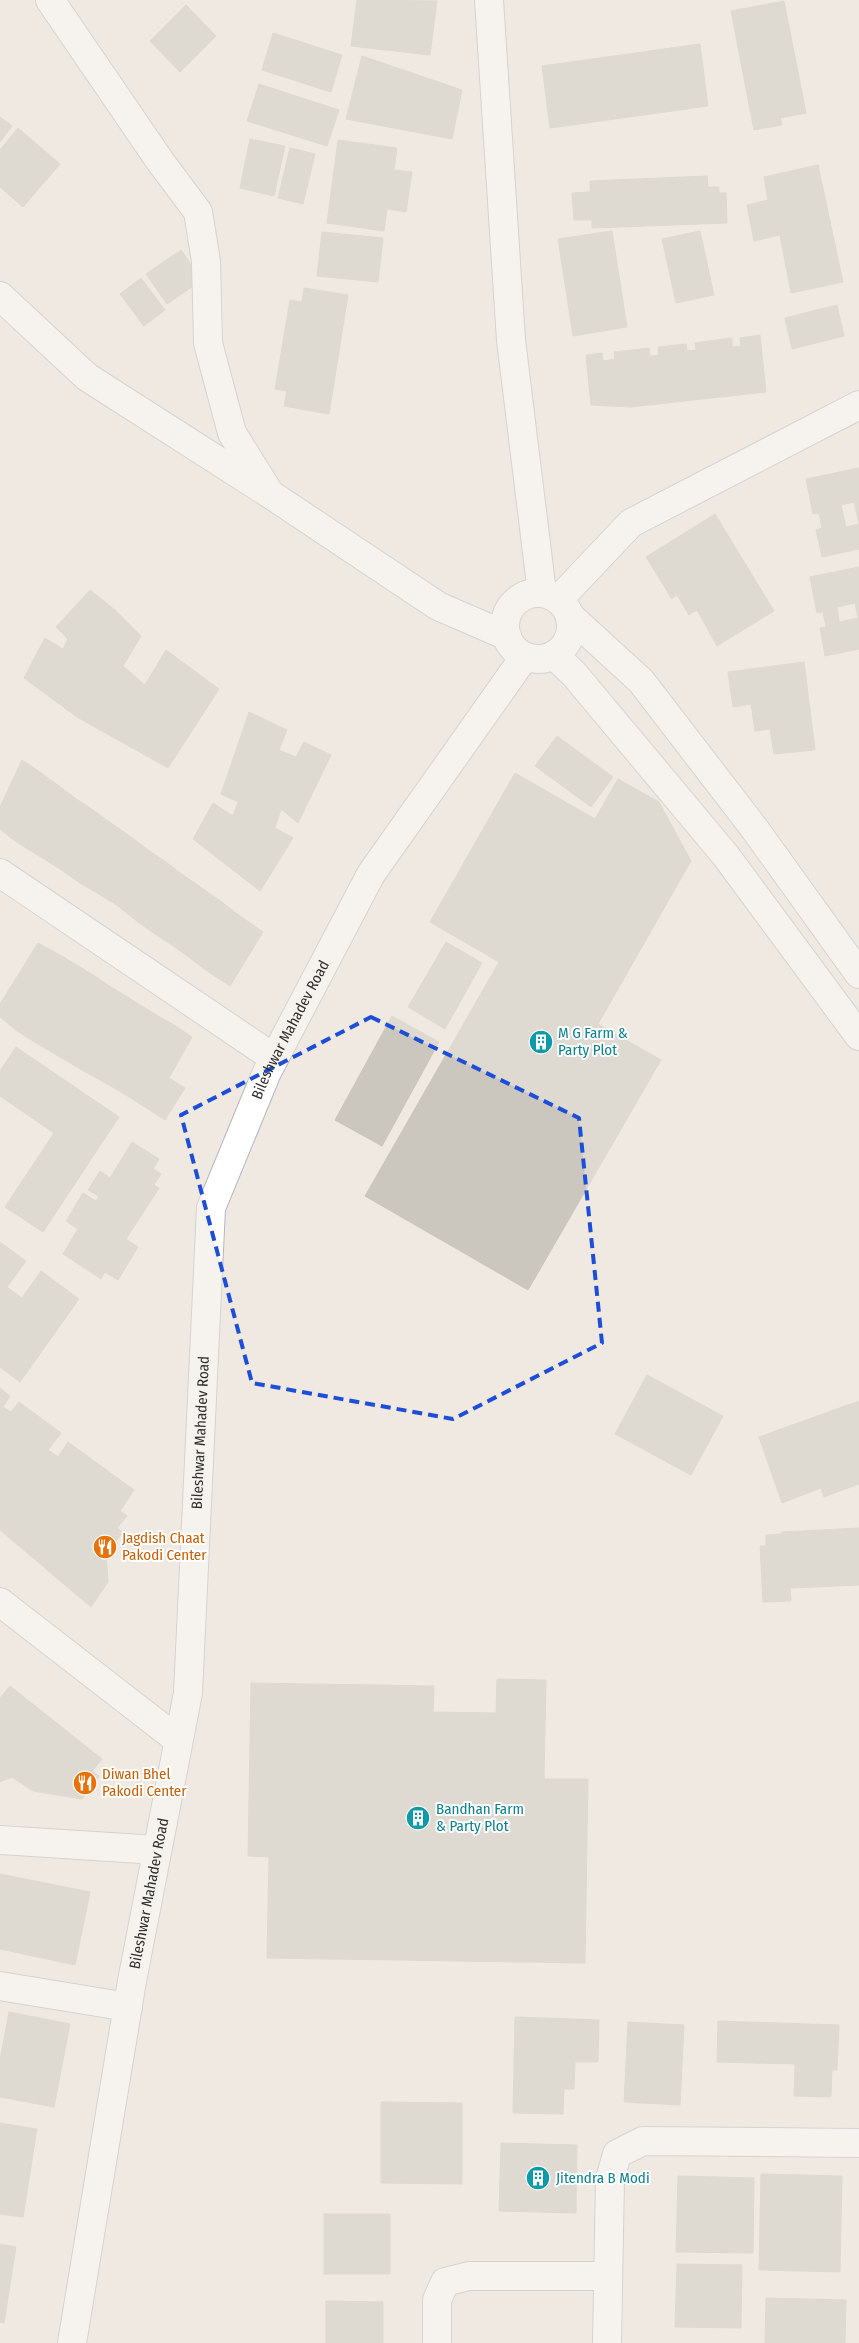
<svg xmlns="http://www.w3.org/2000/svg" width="859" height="2343" viewBox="0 0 859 2343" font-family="'Fira Sans Condensed',sans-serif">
	<rect width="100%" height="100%" fill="#efe9e1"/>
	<g fill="#cbc7bf" stroke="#cbc5ba" fill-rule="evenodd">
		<path d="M357,0l80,1 -7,54 -79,-9z"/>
		<path d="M784,1l22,112 -26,5 2,7 -28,5 -23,-119z"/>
		<path d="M186,5l30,31 -36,36 -30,-31z"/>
		<path d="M273,33l69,22 -11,37 -69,-22z"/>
		<path d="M700,44l8,62 -158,22 -8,-62z"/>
		<path d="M362,56l100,34 -10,49 -106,-20z"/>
		<path d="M259,84l80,26 -12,36 -80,-25z"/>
		<path d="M0,117l12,9 -12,16z"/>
		<path d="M18,128l42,36 -37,43 -23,-20v-37z"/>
		<path d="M250,139l35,7 -11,50 -34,-8z"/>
		<path d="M338,140l59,8 -3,22 18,2 -6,40 -19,-3 -3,22 -57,-8z"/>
		<path d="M290,148l25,6 -12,50 -25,-6z"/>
		<path d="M818,165l25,117 -52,11 -11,-58 -26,6 -7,-36 21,-5 -4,-23z"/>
		<path d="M707,176l1,11h11v6h7l1,30 -135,5v-8h-18l-2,-27 18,-1v-11z"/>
		<path d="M612,231l15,96 -54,9 -15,-97z"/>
		<path d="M700,231l14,64 -38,8 -14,-64z"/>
		<path d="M322,232l61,6 -5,44 -61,-6z"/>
		<path d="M181,250l21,30 -35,24 -21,-30z"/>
		<path d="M141,278l24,32 -21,16 -24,-32z"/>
		<path d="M304,288l44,7 -19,119 -45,-8 3,-15 -12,-2 15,-89 12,2z"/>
		<path d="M837,305l7,31 -52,13 -7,-31z"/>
		<path d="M760,335l6,57 -135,15 -40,-2 -5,-50 16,-2 1,8 12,-2 -1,-7 35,-4 1,8 9,-1 -1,-8 28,-3 1,7 9,-1 -1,-7 37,-5v9l9,-1 -1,-8z"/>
		<path d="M859,468v81l-37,8 -6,-27 6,-2 -3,-15 -6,1 -7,-35zM854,502l5,22 -13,3 -5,-22z"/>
		<path d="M715,514l59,97 -57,35 -20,-36 -8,5 -12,-20 -5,4 -26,-42z"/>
		<path d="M859,567v82l-34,7 -5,-28 6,-1 -3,-15 -6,1 -7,-36zM855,603l3,15 -19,4 -2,-15z"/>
		<path d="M90,590l25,20 26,26 -18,30 22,19 21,-35 53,39 -51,79 -91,-51 -53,-39 21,-40 18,11 5,-10 -12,-12z"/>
		<path d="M804,662l11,88 -41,4 -4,-25 -15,2 -4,-27 -18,3 -5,-35z"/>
		<path d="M249,712l38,18 -8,20 17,7 8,-15 27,13 -33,68 -17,-14 -6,19 18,10 -33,53 -67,-52 20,-36 20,13 5,-14 -17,-8z"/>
		<path d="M557,736l56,41 -22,30 -56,-41z"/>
		<path d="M22,760l15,10 -26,68 -11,-9v-22z"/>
		<path d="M37,770l18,13 -29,65 -15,-10z"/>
		<path d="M515,773l80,46 23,-40 41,23 32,59 -93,163 63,36 -133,230 -163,-94 134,-234 -69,-40z"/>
		<path d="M55,783l20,15 -31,61 -18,-11z"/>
		<path d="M75,798l18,12 -30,61 -19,-12z"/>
		<path d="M93,810l18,13 -31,60 -17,-12z"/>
		<path d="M111,823l20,14 -32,57 -19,-11z"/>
		<path d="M131,837l17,13 -30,56 -19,-12z"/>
		<path d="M148,850l18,12 -32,57 -16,-13z"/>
		<path d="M166,862l17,13 -31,57 -18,-13z"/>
		<path d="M183,875l16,11 -30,57 -17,-11z"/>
		<path d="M199,886l20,14 -33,55 -17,-12z"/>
		<path d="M219,900l17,13 -32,56 -18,-14z"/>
		<path d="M236,913l27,19 -33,54 -26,-17z"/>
		<path d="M446,942l36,21 -37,66 -37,-22z"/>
		<path d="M38,943l24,13 -45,75 -17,-14v-13z"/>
		<path d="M62,956l18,11 -47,74 -16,-10z"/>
		<path d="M80,967l15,9 -47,74 -15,-9z"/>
		<path d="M95,976l16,11 -46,73 -17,-10z"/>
		<path d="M111,987l18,11 -47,72 -17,-10z"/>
		<path d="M129,998l16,10 -45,72 -18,-10z"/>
		<path d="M145,1008l15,9 -44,72 -16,-9z"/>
		<path d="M392,1016l47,26 -57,104 -47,-26z"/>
		<path d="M160,1017l14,8 -40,75 -18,-11z"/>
		<path d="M174,1025l18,12 -23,41 16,10 -20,32 -31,-20z"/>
		<path d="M16,1047l103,70 -76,115 -38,-25 49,-74 -54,-37v-25z"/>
		<path d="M132,1142l27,17 -6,10 8,5 -7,11 5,3 -33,51 12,8 -20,33 -13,-8 -4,7 -38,-25 15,-25 -12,-8 17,-28 13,8 3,-5 -11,-6 12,-19 10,7z"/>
		<path d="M0,1242l26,19 -19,26 15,11 19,-27 38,28 -59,83 -20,-15z"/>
		<path d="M647,1375l76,41 -32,59 -76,-41z"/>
		<path d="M0,1388l10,8 -7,11 8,5 8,-10 42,31 -13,17 10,7 10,-15 66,48 -14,21 7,5 -10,12 6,4 -17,22 2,28 -17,25 -91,-77z"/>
		<path d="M859,1401v83l-35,13 -3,-9 -39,15 -23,-66z"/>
		<path d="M859,1528v57l-69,3 1,13 -28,1 -3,-56h6v-11l16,-1v-2z"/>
		<path d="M497,1679l49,1 -2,99h44l-3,184 -318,-5 2,-101 -21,-1 3,-173 183,3 -1,26 63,1z"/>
		<path d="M10,1686l92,73 -10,12 7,5 -17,23 -49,-8 -21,-14 -12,5v-84z"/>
		<path d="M0,1874l90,18 -15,73 -75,-16z"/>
		<path d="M9,2012l61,12 -16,83 -54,-10v-37z"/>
		<path d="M515,2017l84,3 -1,42h-23l-1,27h-10l-1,25 -50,-1z"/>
		<path d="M718,2021l121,4 -2,45h-5l-1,27 -37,-1 1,-32 -78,-2z"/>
		<path d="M628,2022l56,3 -4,80 -56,-3z"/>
		<path d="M381,2102l81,1v81l-81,-1z"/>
		<path d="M0,2123l37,6 -14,88 -23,-3z"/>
		<path d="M501,2143l76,2 -1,68 -77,-2z"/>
		<path d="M761,2174l81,2 -2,96 -81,-2z"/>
		<path d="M678,2176l76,2 -1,75 -77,-1z"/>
		<rect x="324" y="2214" width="66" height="60"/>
		<path d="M0,2244l16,3 -12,76 -4,-1z"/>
		<path d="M677,2264l65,1 -1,63 -66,-1z"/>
		<path d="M766,2298l80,2 -1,43h-80z"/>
		<path d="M326,2301l57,1v41h-57z"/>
	</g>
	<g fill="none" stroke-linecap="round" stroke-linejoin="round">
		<g stroke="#b4b7c1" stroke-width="30">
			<g id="street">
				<path d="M50,0l110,161 38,51 8,49 2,82 24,90 38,61"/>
				<path d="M489,0l22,340 31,253"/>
				<path d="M0,873l274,185"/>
				<path d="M0,1840l157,10"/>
				<path d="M0,1986l128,21"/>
				<path d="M437,2343v-43l8,-18 24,-6h139"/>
				<path d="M607,2343l3,-164 7,-25 26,-13 216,2"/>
			</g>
		</g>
		<g stroke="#b4b7c1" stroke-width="30">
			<g id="secondary">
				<path d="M0,296l87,81 183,117 168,112 69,30"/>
				<circle cx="538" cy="626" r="33"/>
				<path d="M559,599l72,-76 228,-118"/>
				<path d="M571,617l70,64 113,147 105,146"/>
				<path d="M554,655l20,19 152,182 133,180"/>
				<path d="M0,1602l178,138"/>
				<path id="s1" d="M72,2343l60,-362 56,-288 23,-485 56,-136 104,-198 154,-218"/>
			</g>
		</g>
		<use href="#street" stroke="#fff" stroke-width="28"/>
		<use href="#secondary" stroke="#fff" stroke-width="28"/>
	</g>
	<path d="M0 0H859V2343H0ZM371,1017l208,101 23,225 -149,76 -201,-36 -71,-268z" fill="#efe9e1" fill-opacity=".55" fill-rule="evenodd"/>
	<path fill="none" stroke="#1d4ed8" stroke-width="4" stroke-dasharray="10 6" stroke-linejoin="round" d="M371,1017l208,101 23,225 -149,76 -201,-36 -71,-268z"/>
	<defs>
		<g id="building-disc" transform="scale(1.25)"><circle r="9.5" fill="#0f9aa8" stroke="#fff"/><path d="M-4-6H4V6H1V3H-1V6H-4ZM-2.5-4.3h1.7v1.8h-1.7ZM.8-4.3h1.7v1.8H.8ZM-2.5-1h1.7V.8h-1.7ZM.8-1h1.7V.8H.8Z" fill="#fff"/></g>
		<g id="restaurant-disc" transform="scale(1.25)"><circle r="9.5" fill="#e8710a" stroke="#fff"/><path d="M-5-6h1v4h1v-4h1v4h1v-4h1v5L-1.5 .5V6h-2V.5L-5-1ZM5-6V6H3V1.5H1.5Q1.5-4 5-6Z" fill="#fff"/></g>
	</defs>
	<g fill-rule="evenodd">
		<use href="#building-disc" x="541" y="1042"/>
		<use href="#restaurant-disc" x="105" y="1547"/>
		<use href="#restaurant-disc" x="85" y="1783"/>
		<use href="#building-disc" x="418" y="1818"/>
		<use href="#building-disc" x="538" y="2178"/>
	</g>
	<g text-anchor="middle" stroke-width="4" stroke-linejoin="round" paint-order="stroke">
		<g font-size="15" fill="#2e2e2e" stroke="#fff">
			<text dy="5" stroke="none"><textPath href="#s1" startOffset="1341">Bileshwar Mahadev Road</textPath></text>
			<text dy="5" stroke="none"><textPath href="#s1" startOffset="921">Bileshwar Mahadev Road</textPath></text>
			<text dy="5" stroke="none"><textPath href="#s1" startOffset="456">Bileshwar Mahadev Road</textPath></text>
		</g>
		<g font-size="15" fill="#0d838f" stroke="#fff" text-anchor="start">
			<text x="558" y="1038">M G Farm &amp;<tspan x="558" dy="17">Party Plot</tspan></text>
			<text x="436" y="1814">Bandhan Farm<tspan x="436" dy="17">&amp; Party Plot</tspan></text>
			<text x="556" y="2183">Jitendra B Modi</text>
		</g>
		<g font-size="15" fill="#c56008" stroke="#fff" text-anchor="start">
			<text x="122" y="1543">Jagdish Chaat<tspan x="122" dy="17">Pakodi Center</tspan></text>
			<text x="102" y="1779">Diwan Bhel<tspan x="102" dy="17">Pakodi Center</tspan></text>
		</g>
	</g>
</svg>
